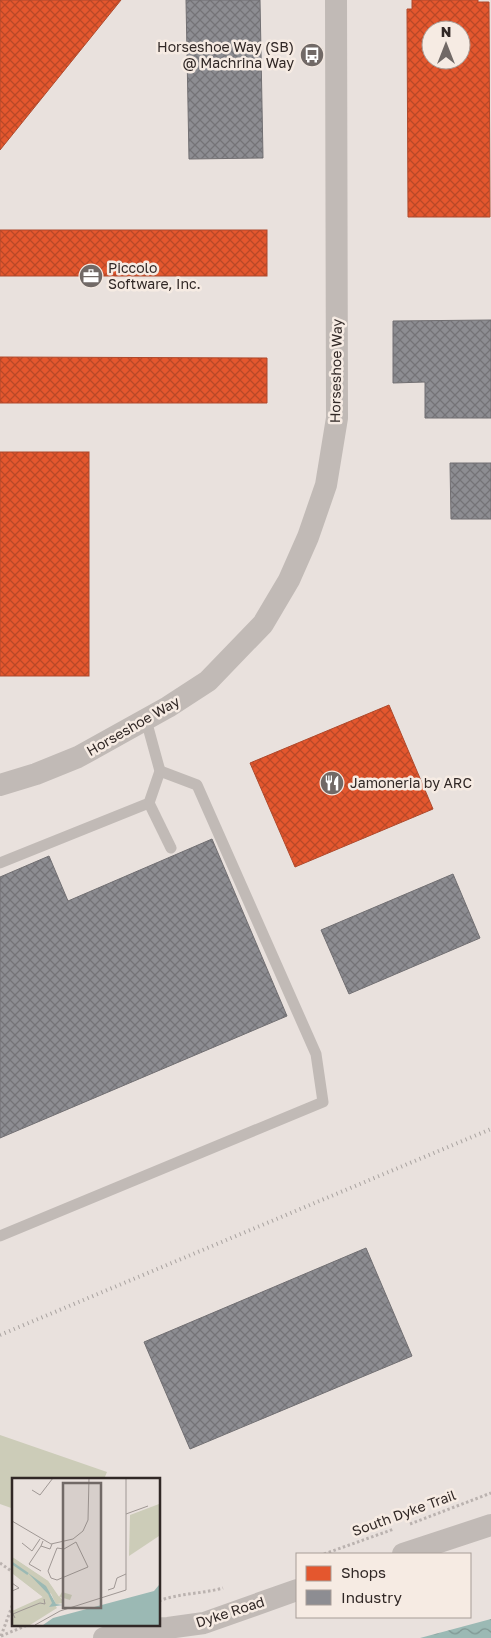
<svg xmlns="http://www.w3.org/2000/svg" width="491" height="1638" viewBox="0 0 491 1638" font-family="'Golos Text',sans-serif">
	<defs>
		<pattern id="water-waves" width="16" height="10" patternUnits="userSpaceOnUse" patternTransform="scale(1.25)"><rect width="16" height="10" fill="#9bb9b4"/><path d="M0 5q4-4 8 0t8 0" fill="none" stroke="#7f9692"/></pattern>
		<pattern id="shops-cross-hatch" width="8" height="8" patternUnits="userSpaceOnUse" patternTransform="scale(1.25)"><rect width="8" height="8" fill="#e4572e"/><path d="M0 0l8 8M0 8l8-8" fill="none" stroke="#b94827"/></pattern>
		<pattern id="industry-cross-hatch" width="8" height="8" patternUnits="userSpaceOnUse" patternTransform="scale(1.25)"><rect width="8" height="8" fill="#8d8d92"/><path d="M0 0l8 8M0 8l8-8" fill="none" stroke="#747377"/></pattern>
	</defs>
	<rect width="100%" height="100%" fill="#e9e1dd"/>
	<path fill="#ccccb8" d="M0,1435l107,37 -3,7h-90v30l-14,-5z"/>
	<path fill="url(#water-waves)" d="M491,1619v19h-71z"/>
	<g fill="url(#shops-cross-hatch)" stroke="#ae492c" fill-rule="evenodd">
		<path d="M0,0h121l-121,150z"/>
		<path d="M412,0h66v2h11l1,215h-82l-1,-208h5zM431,30h30v30h-30z"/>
		<rect x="0" y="230" width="267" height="46"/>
		<path d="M0,357l267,1v45h-267z"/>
		<rect x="0" y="452" width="89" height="224"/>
		<path d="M389,705l44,104 -138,58 -45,-104z"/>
	</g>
	<g fill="url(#industry-cross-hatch)" stroke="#716f72">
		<path d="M186,0h74l3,158 -74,1z"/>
		<path d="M491,320v98h-66v-36l-32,1v-62z"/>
		<path d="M450,463h41v56h-40z"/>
		<path d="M212,839l75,177 -287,122v-261l49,-21 19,45z"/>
		<path d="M453,874l27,64 -131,56 -28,-64z"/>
		<path d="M366,1248l46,108 -222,93 -46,-107z"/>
	</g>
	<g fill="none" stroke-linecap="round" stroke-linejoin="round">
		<g stroke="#bab2af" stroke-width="3" stroke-dasharray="2.5 2.5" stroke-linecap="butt">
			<path d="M410,1524l81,-31"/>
			<path d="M324,1554l70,-25"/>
			<path d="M0,1563l14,10"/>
			<path d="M159,1601c20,-8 43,-7 64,-13"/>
			<path d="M1,1636l13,-35"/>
			<path d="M1,1636l29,-12"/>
		</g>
		<g stroke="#c1bab6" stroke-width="11">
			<path d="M149,803l22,45"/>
			<path d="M0,863l149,-60 11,-32 -14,-51"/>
			<path d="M0,1236l323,-134 -7,-48 -119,-269 -37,-14"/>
		</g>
		<g stroke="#c1bab6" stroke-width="22">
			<path d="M0,785l36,-11 42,-17 90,-50 40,-26 55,-57 26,-44 19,-43 18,-52 11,-67 -1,-418"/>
			<path d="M403,1554l88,-29"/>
			<path d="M104,1638l41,-9 23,-1 36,-5 93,-33"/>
		</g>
		<path stroke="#a9a3a0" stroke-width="4" stroke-dasharray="1 4" stroke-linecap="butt" d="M0,1335l491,-206"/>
	</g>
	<defs>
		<g id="bus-disc" transform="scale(1.25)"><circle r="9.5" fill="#716966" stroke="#f6ebe3"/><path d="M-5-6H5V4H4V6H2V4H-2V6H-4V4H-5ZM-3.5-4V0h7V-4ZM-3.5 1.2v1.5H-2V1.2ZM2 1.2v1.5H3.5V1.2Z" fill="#fff"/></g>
		<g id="office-disc" transform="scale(1.25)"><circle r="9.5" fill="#716966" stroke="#f6ebe3"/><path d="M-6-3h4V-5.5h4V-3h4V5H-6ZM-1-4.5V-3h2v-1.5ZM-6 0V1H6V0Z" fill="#fff"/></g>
		<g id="restaurant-disc" transform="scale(1.25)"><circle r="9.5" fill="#716966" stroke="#f6ebe3"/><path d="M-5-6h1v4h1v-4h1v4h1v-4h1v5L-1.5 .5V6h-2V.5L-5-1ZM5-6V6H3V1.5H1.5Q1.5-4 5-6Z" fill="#fff"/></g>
	</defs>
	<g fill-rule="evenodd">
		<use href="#bus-disc" x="312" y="55"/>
		<use href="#office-disc" x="91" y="276"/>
		<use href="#restaurant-disc" x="332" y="783"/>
	</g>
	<g text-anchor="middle" stroke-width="5" stroke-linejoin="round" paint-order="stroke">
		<g font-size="14" fill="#312826" stroke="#f6ebe3" text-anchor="start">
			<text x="294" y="52" text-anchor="end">Horseshoe Way (SB)<tspan x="294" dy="16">@ Machrina Way</tspan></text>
			<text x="108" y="273">Piccolo<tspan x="108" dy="16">Software, Inc.</tspan></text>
			<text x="350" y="788">Jamoneria by ARC</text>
		</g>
		<g font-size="14" fill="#312826" stroke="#f6ebe3">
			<text transform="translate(336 371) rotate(-89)" y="5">Horseshoe Way</text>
			<text transform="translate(133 726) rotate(-30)" y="5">Horseshoe Way</text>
			<text transform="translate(404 1513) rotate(-20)" y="5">South Dyke Trail</text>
			<text transform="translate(230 1612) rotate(-18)" y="5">Dyke Road</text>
		</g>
	</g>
	<g transform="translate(12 1478)">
		<rect width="148" height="148" fill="#e9e1dd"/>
		<path d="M147,26v32l-30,20 1,-41zM0,79l36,24 11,16 3,-5 10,3 -2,5 -10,-3 4,5 -8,2 -5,-11 -3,1 9,14 -27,17h-18v-14l31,-14 -31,-24z" fill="#ccccb8"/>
		<path d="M0,79l36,24 15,22 -7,1 -5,-11 -8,4 -31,-24z" fill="#ccccb8"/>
		<path d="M16,95l18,13 10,18 7,1 -14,2 3,-4 -4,-9zM147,107v40h-116l10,-7 101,-27z" fill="#9bb9b4"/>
		<path fill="none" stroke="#9bb9b4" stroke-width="2.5" d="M0,85l16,11"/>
		<path fill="none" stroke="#9f9794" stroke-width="1" d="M20,12l8,5 13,-17M114,36l22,-8M0,43l39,23 22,-5 10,-8 5,-11 1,-42M31,63l-2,5 9,3 2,-5M10,65l10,8 8,-12M29,68l-12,18 12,7M45,70l-9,23 3,7 6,2 31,-13 -12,-25M45,70l7,1 12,-7M0,105l7,5 -7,3M96,112l6,-2 3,-10 9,-4M3,140l-2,-4 7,-3 20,-8 5,1 -1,-5M23,147l25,-14 66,-21v-112"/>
		<path fill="#716966" fill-opacity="0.15" stroke="#716966" stroke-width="2.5" d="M51,5h38v125h-38z"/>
		<rect width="148" height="148" fill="none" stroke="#312826" stroke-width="2.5"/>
	</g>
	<rect x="296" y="1553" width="175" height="65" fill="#f6ebe3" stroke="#a79d97"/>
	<rect x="306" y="1566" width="25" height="15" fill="#e4572e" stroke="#a79d97"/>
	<text x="341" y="1578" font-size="15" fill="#312826">Shops</text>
	<rect x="306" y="1590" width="25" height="15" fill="#8d8d92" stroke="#a79d97"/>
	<text x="341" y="1603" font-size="15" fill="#312826">Industry</text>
	<g transform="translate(446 45)"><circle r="24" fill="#f6ebe3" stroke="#a79d97"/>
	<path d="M0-4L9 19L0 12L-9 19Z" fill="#716966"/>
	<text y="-8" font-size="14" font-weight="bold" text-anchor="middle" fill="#312826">N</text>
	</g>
</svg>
